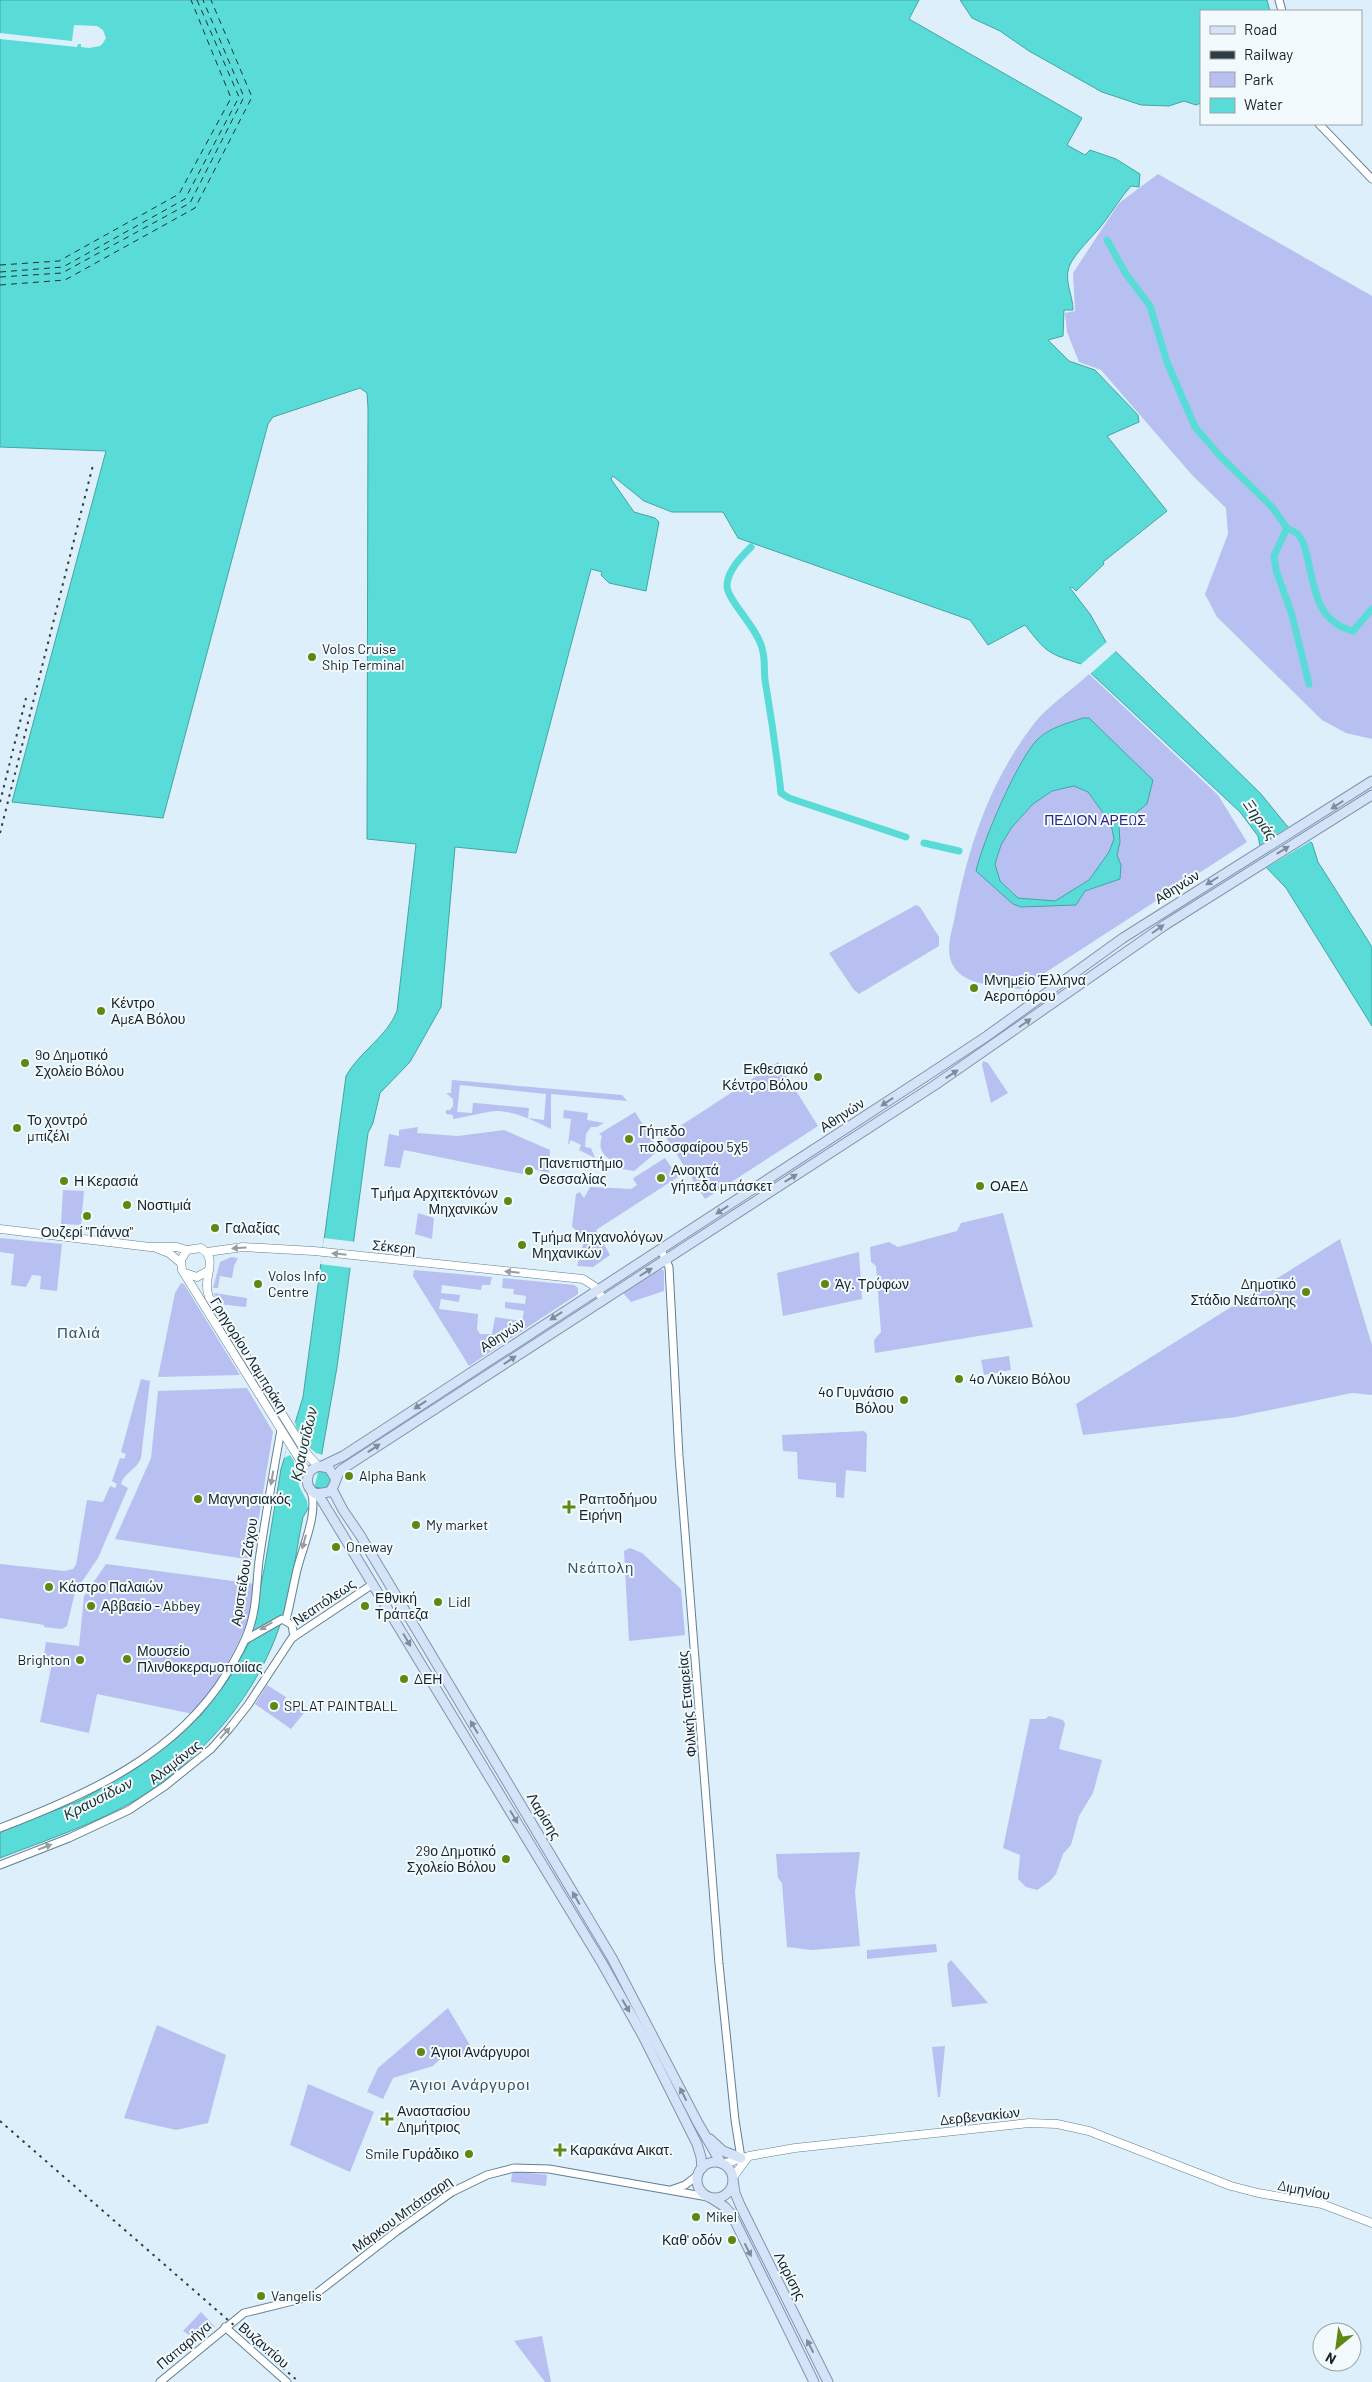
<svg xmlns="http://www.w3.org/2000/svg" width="1372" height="2382" viewBox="0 0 1372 2382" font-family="Barlow,sans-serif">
	<rect width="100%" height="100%" fill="#dceffb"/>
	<g fill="#b8c0f1" fill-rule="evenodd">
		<path d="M1158,174l214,122v443l-26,-6 -24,-13 -105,-103 -12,-23 23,-60 -2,-26 -34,-33 -91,-105 -22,-8 -12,-30 -2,-19 10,-2 -2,-38 46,-70z"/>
		<path d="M1089,674l129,121 29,47 -227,147c-19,-3 -55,-3 -66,-22 -10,-14 -2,-36 1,-51 13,-69 35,-135 78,-191 13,-18 39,-35 56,-51z"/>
		<path d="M916,905l4,2 19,30v9l-80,48 -5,-4 -25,-37z"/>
		<path d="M983,1061l5,2 20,30 -17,10 -9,-38z"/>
		<path d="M778,1062l40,64 -113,73 -40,-63z"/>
		<path d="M452,1080l170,15 5,6 -76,-7v35c-16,-8 -36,-18 -55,-18 -14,1 -29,6 -43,8v-4l-7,-1v-4h4l3,-4v-7l-7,-6h5zM460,1085l86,9 -2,26 -16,-2 1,-10 -53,-5h-3l-1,10 -15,-1z"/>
		<path d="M564,1110l24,3 -1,7 17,3 -7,4h-6l-5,7 -1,13 6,1 4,10 -16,-8 2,-5 -10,-5 -3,5 3,-26 -8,-1z"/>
		<path d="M635,1112l24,38 -25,21 -18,-3 1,-5c-12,-5 -20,-13 -15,-27l-3,-2z"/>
		<path d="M418,1127l-1,6 41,3 46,-6 46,20 -1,23 -24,-6 -2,7 -119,-24 -4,18 -16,-2 5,-32 10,2v-6z"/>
		<path d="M665,1158l13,19 -82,53 14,25 -17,12 -16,-1 7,-25 -12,-15 4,-32 4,-2 4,6 6,-11 41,2 6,-4 -4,-6 2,-2z"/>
		<path d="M63,1190l21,1 -3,34 -20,-1z"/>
		<path d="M418,1213l16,5 -2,21 -17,-5z"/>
		<path d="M1003,1213l30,114 -158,26 -1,-13 7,-8 -5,-66 -5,-4 -1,-15 19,-5 9,5 59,-16 4,-8z"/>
		<path d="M0,1238l62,6 -5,47 -17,-2 1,-13 -9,-1 -6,12 -15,-2 3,-31 -14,-2z"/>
		<path d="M1340,1239l32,106v50l-20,-2 -116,24 -153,18 -7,-31z"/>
		<path d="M859,1252l3,47 -79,17 -6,-43z"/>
		<path d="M231,1257l7,1 -4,8 -2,12 -12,-2 -2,12h-5l7,-26z"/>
		<path d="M661,1269l3,2v20l-33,11 -8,-9z"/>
		<path d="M414,1270l78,7 -2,8h-8l-1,5 -39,-5 -1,8 19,2 -1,7 -18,-3 -2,10 39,5 -1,15 3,5h12l3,-17 27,4 2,-10 -19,-3v-6l20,2 1,-8 -13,-2 1,-5 -12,-1 1,-10 71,7 4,3v6l-109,72 -56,-90z"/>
		<path d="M181,1283l3,1 56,91 -82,2 17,-84z"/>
		<path d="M214,1293l33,5 -1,9 -27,-3z"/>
		<path d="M1009,1356l2,14 -27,5 -3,-15z"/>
		<path d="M141,1379l9,2 -9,77c-4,12 -17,14 -20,26l7,4 -30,70 -23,34 -8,34 -5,3 -18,-2v-2l-44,-7v-54l64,7 9,-2 3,-4 11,-65 16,2 7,-16 5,2 2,-4 -5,-3 8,-23 4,1 2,-5 -5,-2z"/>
		<path d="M247,1388l26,44 -21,128 -137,-21 36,-81 7,-67z"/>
		<path d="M864,1431l3,3 -1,38 -20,-2 -2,28 -8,-1v-14l-38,-4 -1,-27 -14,-1 -1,-16z"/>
		<path d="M630,1548l12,5 39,36 4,46 -56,6 -5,-90z"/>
		<path d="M106,1564l149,20c1,36 -37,101 -62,130l-96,-20 -8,39 -49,-11 12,-59 -9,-3 3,-18 33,4 5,-50z"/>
		<path d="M267,1685l19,12 -2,4 9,6 4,-3 7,9 -13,16 -36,-25z"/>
		<path d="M1049,1716l14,4 2,4 -6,25 43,11 -9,33 -14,23 -8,29 -8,9 -7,20 -6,7 -13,9 -11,-3 -8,-8 2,-24 -17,-7 27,-129h15z"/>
		<path d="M860,1852l-5,40 5,54 -48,4 -25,-3 -5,-64 -4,-5 -2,-24z"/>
		<path d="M936,1944l1,8 -70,7v-9z"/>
		<path d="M951,1960l37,43 -36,4 -5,-43z"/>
		<path d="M448,2008l26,44v5l-35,3 -6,6 -40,12 -10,21 -16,-7 11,-24z"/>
		<path d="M157,2025l69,30 -18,68 -32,7 -52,-12z"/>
		<path d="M945,2046l-5,51h-2l-6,-50z"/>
		<path d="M308,2084l66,28 -24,60 -60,-27z"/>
		<path d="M519,2172l28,3 -1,11 -35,-4 1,-9z"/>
		<path d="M201,2312l14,15 -17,14 -15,-10z"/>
		<path d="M542,2336l9,46h-6l-31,-41z"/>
	</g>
	<g fill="#59dcd8" stroke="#45a4a4" fill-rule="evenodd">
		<path d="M0,0h919l-10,19 173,99 -15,27 18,10 5,-5 26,9 24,15 -1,13 -8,-1c-10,11 -17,23 -26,35 -9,13 -31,32 -36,46 -5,15 4,28 4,43h-9l-1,26 -15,4 21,21 26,9 43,45 1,7 -32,14 60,75 -64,51 1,2 -28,27 -4,-4 -2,1 20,26 16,28 155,152 26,32 25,17 6,19 54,85v79l-86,-138 -22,-23 -6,-29 -18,-24 -159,-148c-34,-11 -34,-11 -56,-39l-37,20 -18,-25 -232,-82 -15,-26h-51l-28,-11 -31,-25 -2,3 23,33 21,6 4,4 -13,69 -37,-8 -8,-8 1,-3 -11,-3 -75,284 -61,-6 -14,160 -31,55 -30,31 -7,30 -5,10 -31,234 -18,103 8,2 4,9 -6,8 -11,-2 -6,22 -5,8c-8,39 -13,85 -28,122 -26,65 -77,122 -136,159 -43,26 -93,42 -139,60v-26l81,-32 57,-33 39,-29 25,-24 26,-34 21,-37 16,-78 16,-96 22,-72 43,-321c13,-24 41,-39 51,-65l19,-167 -49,-5 1,-431 -1,-15 -7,-5 -87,29 -5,7 -105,394 -151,-16 94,-351 -106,-4z"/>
		<path d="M960,0h307l3,11h-69v92l-5,2 -12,-4 -15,5 -28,-1 -39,-13 -73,-41 -29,-20 -28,-13z"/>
		<path d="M1083,718h6l64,62 -6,24 -28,23 1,15 -3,13 4,10 -1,14 -35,12 -9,14 -55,2 -8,-3 -37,-33c6,-28 42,-113 62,-132 11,-11 30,-16 45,-21zM1074,786l14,6 23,32 3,15 -5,13 -20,28 -34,21 -37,-3 -18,-17 -5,-17 6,-19 11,-18 21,-23 19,-13z"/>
	</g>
	<g fill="#dceffb">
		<path d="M74,25l23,1 6,4 3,8 -3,5 -3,3 -11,2 -8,-1v-3h-3l-1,3 -77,-8v-6l72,8z"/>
		<path d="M1108,641l9,9 -28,25 -10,-9z"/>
		<path d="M1290,826l17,10 4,5 -47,28 -5,-23z"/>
		<path d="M324,1238l32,4 -4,26 -32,-4z"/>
		<path d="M295,1420l1,7 13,20 7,6 7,2 -15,54 -1,-8 -8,-15 -1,-14 -4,-8v-3l-4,-6 -6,3z"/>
	</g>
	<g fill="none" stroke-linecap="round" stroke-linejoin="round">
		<g stroke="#59dcd8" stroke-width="7">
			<path d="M1107,240l19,34 24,32 17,56 28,65 25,29 52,51 15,21 -13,28 2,14 16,45 17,69"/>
			<path d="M1287,528l11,6 5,8c12,34 7,78 50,89l19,-22"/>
			<path d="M751,547c-10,10 -23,23 -24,38 -1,14 30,42 35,63 4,12 1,26 4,38 6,36 11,71 15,107l8,5 117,39"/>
			<path d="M924,843l35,8"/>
		</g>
		<g stroke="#1c3332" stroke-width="1" stroke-dasharray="6 5" stroke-linecap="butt">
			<path d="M0,265l59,-4 120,-67 52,-96 -40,-98"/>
			<path d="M0,272l63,-5 122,-68 54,-102 -42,-97"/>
			<path d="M0,277l62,-4 128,-70 54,-106 -41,-97"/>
			<path d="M0,285l65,-5 130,-72 57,-111 -41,-97"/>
		</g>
		<g stroke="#617f91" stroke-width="9">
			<g id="tertiary">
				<path d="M1279,0l3,11"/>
				<path d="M1319,124l53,55"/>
				<path d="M661,1250l8,17 10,189 40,508 16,156 6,38"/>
				<path d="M286,1620c4,-16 7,-33 11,-50 5,-22 23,-59 13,-81"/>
				<path d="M247,1639l35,-20 10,6 2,12"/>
				<path d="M0,1828c87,-33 177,-73 227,-155 8,-13 16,-27 21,-41 9,-23 8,-47 11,-71 6,-43 14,-87 22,-131"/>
				<path d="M0,1865l69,-27 60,-28 36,-24 46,-37 18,-20 19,-24 44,-67 81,-54"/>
				<path d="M671,2190l14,-5 13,-10"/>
				<path d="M225,2327l62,55"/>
				<path d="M160,2382l84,-69 69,-17 84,-65 55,-39 35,-17 27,-7 35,1 159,28"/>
			</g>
		</g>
		<g stroke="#617f91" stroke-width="9">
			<g id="secondary">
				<path d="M0,1229l150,18h27l10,3"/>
				<path d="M156,1248l13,5 12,10"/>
				<path d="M207,1252l36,-5 71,4 269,28 11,7 9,13"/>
				<path d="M185,1273l12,4 11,-6"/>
				<path d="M308,1476l-5,-11 -121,-195 -1,-10 6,-10 14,-2c19,12 0,29 8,49l98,157 11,12"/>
				<path d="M723,2164l26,-8 46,-8 234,-25 28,1 32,7 142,55 27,7 64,11 50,19"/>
				<path d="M733,2177l15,-20"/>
			</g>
		</g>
		<g stroke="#8094ad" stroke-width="11">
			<g id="primary">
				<path d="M322,1466l21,-10 585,-381 59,-39 136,-98 249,-157"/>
				<path d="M335,1478l-6,-10 -11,-2 -8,5c-5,10 -3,18 6,23l13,-2c7,-6 6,-15 12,-22l594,-385 230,-160 207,-130"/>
				<path d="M332,1489l11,21 17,25 252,423 86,165 23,40"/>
				<path d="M318,1494l284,469 41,73 54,108 4,13 1,11"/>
				<path d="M710,2139l13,12 18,7"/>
				<circle cx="715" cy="2180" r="18"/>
				<path d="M733,2180l2,13 5,12 88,177"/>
				<path d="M711,2198l14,9 7,8 82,167"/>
			</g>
		</g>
		<use href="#tertiary" stroke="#fff" stroke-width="7"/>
		<use href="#secondary" stroke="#fff" stroke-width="8"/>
		<use href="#primary" stroke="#d5e3f8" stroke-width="9"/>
		<g stroke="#2e3c44" stroke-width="2" stroke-dasharray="2.5 5" stroke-linecap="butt">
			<path d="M0,802l26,-104"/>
			<path d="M0,833l93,-368"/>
			<path d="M0,2121l299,261"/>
		</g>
	</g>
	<defs><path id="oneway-solid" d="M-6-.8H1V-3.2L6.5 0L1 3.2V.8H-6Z" transform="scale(1.25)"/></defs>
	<g fill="#7f8c9b">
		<use href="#oneway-solid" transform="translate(1337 805) rotate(147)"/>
		<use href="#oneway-solid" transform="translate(1283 850) rotate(-31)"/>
		<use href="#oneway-solid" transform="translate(1212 881) rotate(148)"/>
		<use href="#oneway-solid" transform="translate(1158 929) rotate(-35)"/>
		<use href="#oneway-solid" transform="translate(1025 1023) rotate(-35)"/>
		<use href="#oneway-solid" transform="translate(952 1074) rotate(-34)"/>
		<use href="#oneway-solid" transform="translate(887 1102) rotate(147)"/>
		<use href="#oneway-solid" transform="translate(791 1178) rotate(-31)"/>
		<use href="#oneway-solid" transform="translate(722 1210) rotate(147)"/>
		<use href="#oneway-solid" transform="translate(646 1272) rotate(-32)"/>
		<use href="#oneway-solid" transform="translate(556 1316) rotate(147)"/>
		<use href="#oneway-solid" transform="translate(510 1360) rotate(-33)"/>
		<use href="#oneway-solid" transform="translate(420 1405) rotate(147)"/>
		<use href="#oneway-solid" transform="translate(374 1448) rotate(-34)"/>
		<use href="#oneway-solid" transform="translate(407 1640) rotate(59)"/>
		<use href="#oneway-solid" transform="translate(474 1727) rotate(-121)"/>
		<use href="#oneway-solid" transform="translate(514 1817) rotate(59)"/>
		<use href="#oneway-solid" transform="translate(576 1898) rotate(-120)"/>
		<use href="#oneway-solid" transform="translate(626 2006) rotate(60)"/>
		<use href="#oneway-solid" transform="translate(683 2094) rotate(-117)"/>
		<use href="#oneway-solid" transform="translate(748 2250) rotate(63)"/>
		<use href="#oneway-solid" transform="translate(810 2346) rotate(-117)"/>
	</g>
	<g fill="#969c9f">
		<use href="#oneway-solid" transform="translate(239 1248) rotate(176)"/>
		<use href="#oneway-solid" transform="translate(339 1254) rotate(-174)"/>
		<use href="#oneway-solid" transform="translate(512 1272) rotate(-174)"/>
		<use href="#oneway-solid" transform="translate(272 1478) rotate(100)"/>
		<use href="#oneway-solid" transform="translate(304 1542) rotate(105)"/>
		<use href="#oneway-solid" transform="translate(266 1626) rotate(149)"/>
		<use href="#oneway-solid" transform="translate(225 1733) rotate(-48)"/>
		<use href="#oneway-solid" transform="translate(45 1847) rotate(-21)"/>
	</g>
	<g fill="#5f8812" stroke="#f3fafe" stroke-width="2">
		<circle cx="312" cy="657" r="5"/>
		<circle cx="974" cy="988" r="5"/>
		<circle cx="101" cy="1011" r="5"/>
		<circle cx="25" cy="1063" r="5"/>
		<circle cx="818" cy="1077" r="5"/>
		<circle cx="17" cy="1128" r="5"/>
		<circle cx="629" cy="1139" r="5"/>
		<circle cx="529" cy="1171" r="5"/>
		<circle cx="661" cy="1178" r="5"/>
		<circle cx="64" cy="1181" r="5"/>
		<circle cx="980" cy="1186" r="5"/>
		<circle cx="508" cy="1201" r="5"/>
		<circle cx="127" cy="1205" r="5"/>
		<circle cx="87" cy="1216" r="5"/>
		<circle cx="215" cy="1228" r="5"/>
		<circle cx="522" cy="1245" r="5"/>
		<circle cx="258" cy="1284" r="5"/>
		<circle cx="825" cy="1284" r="5"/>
		<circle cx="1306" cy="1292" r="5"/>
		<circle cx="959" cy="1379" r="5"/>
		<circle cx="904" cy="1400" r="5"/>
		<circle cx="349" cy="1476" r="5"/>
		<circle cx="198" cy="1499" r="5"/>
		<path d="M566.5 1499.5h5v5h5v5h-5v5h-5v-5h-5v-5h5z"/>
		<circle cx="416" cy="1525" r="5"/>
		<circle cx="336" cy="1547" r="5"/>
		<circle cx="49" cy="1587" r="5"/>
		<circle cx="438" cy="1602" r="5"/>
		<circle cx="91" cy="1606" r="5"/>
		<circle cx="365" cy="1606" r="5"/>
		<circle cx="127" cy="1659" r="5"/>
		<circle cx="80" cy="1660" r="5"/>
		<circle cx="404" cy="1679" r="5"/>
		<circle cx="274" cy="1706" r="5"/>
		<circle cx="506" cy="1859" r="5"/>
		<circle cx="421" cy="2052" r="5"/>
		<path d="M384.5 2111.5h5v5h5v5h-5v5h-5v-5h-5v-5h5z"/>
		<path d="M557.5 2142.5h5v5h5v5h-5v5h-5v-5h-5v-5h5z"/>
		<circle cx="469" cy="2154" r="5"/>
		<circle cx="696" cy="2217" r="5"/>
		<circle cx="732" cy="2240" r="5"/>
		<circle cx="261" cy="2296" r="5"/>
	</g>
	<g text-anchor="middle" stroke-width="4" stroke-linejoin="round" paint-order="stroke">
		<g font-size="14" fill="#152229" stroke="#f3fafe" text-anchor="start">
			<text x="322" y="654">Volos Cruise<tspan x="322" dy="16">Ship Terminal</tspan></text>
			<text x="984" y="985">Μνημείο Έλληνα<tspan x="984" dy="16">Αεροπόρου</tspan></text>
			<text x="111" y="1008">Κέντρο<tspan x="111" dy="16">ΑμεΑ Βόλου</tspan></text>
			<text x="35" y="1060">9ο Δημοτικό<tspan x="35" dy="16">Σχολείο Βόλου</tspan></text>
			<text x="808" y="1074" text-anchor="end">Εκθεσιακό<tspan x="808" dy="16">Κέντρο Βόλου</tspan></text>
			<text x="27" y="1125">Το χοντρό<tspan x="27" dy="16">μπιζέλι</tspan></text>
			<text x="639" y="1136">Γήπεδο<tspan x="639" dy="16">ποδοσφαίρου 5χ5</tspan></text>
			<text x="539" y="1168">Πανεπιστήμιο<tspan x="539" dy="16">Θεσσαλίας</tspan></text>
			<text x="671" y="1175">Ανοιχτά<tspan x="671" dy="16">γήπεδα μπάσκετ</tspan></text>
			<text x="74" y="1186">Η Κερασιά</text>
			<text x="990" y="1191">ΟΑΕΔ</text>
			<text x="498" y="1198" text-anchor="end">Τμήμα Αρχιτεκτόνων<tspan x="498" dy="16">Μηχανικών</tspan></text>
			<text x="137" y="1210">Νοστιμιά</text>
			<text x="225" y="1233">Γαλαξίας</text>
			<text x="87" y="1237" text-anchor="middle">Ουζερί "Γιάννα"</text>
			<text x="532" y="1242">Τμήμα Μηχανολόγων<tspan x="532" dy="16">Μηχανικών</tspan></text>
			<text x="268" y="1281">Volos Info<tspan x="268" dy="16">Centre</tspan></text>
			<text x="835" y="1289">Άγ. Τρύφων</text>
			<text x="1296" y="1289" text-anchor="end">Δημοτικό<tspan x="1296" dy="16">Στάδιο Νεάπολης</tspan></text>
			<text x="969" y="1384">4ο Λύκειο Βόλου</text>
			<text x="894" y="1397" text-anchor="end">4ο Γυμνάσιο<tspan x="894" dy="16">Βόλου</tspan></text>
			<text x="359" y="1481">Alpha Bank</text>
			<text x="208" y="1504">Μαγνησιακός</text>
			<text x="579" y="1504">Ραπτοδήμου<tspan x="579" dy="16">Ειρήνη</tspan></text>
			<text x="426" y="1530">My market</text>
			<text x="346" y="1552">Oneway</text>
			<text x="59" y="1592">Κάστρο Παλαιών</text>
			<text x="375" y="1603">Εθνική<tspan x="375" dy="16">Τράπεζα</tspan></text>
			<text x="448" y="1607">Lidl</text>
			<text x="101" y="1611">Αββαείο - Abbey</text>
			<text x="137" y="1656">Μουσείο<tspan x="137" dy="16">Πλινθοκεραμοποιίας</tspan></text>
			<text x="70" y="1665" text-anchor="end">Brighton</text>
			<text x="414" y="1684">ΔΕΗ</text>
			<text x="284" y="1711">SPLAT PAINTBALL</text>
			<text x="496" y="1856" text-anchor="end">29ο Δημοτικό<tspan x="496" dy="16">Σχολείο Βόλου</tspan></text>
			<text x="431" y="2057">Άγιοι Ανάργυροι</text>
			<text x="397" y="2116">Αναστασίου<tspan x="397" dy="16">Δημήτριος</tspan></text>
			<text x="570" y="2155">Καρακάνα Αικατ.</text>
			<text x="459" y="2159" text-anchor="end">Smile Γυράδικο</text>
			<text x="706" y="2222">Mikel</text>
			<text x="722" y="2245" text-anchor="end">Καθ' οδόν</text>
			<text x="271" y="2301">Vangelis</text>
		</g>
		<g font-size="14" fill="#2c2881" stroke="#f3fafe">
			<text x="1095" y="825">ΠΕΔΙΟΝ ΑΡΕΩΣ</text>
		</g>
		<g font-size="14" fill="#152229" stroke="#f3fafe">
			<text transform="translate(1177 887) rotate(-32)" y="5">Αθηνών</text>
			<text transform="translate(842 1115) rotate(-33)" y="5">Αθηνών</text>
			<text transform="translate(394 1247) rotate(6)" y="5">Σέκερη</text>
			<text transform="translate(502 1335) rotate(-33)" y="5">Αθηνών</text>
			<text transform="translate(249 1355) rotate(58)" y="5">Γρηγορίου Λαμπράκη</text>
			<text transform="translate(244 1572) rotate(-81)" y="5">Αριστείδου Ζάχου</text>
			<text transform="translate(324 1602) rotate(-34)" y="5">Νεαπόλεως</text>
			<text transform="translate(687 1704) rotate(-95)" y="5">Φιλικής Εταιρείας</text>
			<text transform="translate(175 1762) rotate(-38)" y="5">Αλαμάνας</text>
			<text transform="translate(544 1816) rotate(59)" y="5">Λαρίσης</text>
			<text transform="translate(980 2116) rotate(-6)" y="5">Δερβενακίων</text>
			<text transform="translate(1304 2190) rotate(11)" y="5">Διμηνίου</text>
			<text transform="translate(402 2214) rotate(-36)" y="5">Μάρκου Μπότσαρη</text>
			<text transform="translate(790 2276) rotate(63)" y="5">Λαρίσης</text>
			<text transform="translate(184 2345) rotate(-40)" y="5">Παπαρήγα</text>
			<text transform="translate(264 2345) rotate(41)" y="5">Βυζαντίου</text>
		</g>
		<g font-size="15" font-style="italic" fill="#1c3332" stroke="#f3fafe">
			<text transform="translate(1260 820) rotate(55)" y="5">Ξηριάς</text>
			<text transform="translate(304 1444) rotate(-77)" y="5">Κραυσίδων</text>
			<text transform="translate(98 1799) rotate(-27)" y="5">Κραυσίδων</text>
		</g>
		<g font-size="15" letter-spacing="1" fill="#375364" stroke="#f3fafe">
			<text x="79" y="1338">Παλιά</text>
			<text x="601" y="1573">Νεάπολη</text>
			<text x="470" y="2090">Άγιοι Ανάργυροι</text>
		</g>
	</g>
	<rect x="1200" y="10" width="162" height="115" fill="#f3fafe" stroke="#9aa4a9"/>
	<rect x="1210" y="26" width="25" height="8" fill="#d5e3f8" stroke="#9aa4a9"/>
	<text x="1244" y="35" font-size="15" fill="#152229">Road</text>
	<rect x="1210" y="51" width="25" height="8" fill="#2e3c44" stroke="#9aa4a9"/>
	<text x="1244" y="60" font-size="15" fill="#152229">Railway</text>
	<rect x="1210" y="72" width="25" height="15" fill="#b8c0f1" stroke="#9aa4a9"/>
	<text x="1244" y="85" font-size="15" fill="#152229">Park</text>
	<rect x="1210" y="98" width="25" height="15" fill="#59dcd8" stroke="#9aa4a9"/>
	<text x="1244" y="110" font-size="15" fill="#152229">Water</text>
	<g transform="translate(1337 2347) rotate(209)"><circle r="24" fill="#f3fafe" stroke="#9aa4a9"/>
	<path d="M0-4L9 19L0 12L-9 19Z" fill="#5f8812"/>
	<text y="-8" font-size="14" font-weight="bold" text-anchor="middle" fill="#152229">N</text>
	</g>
</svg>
